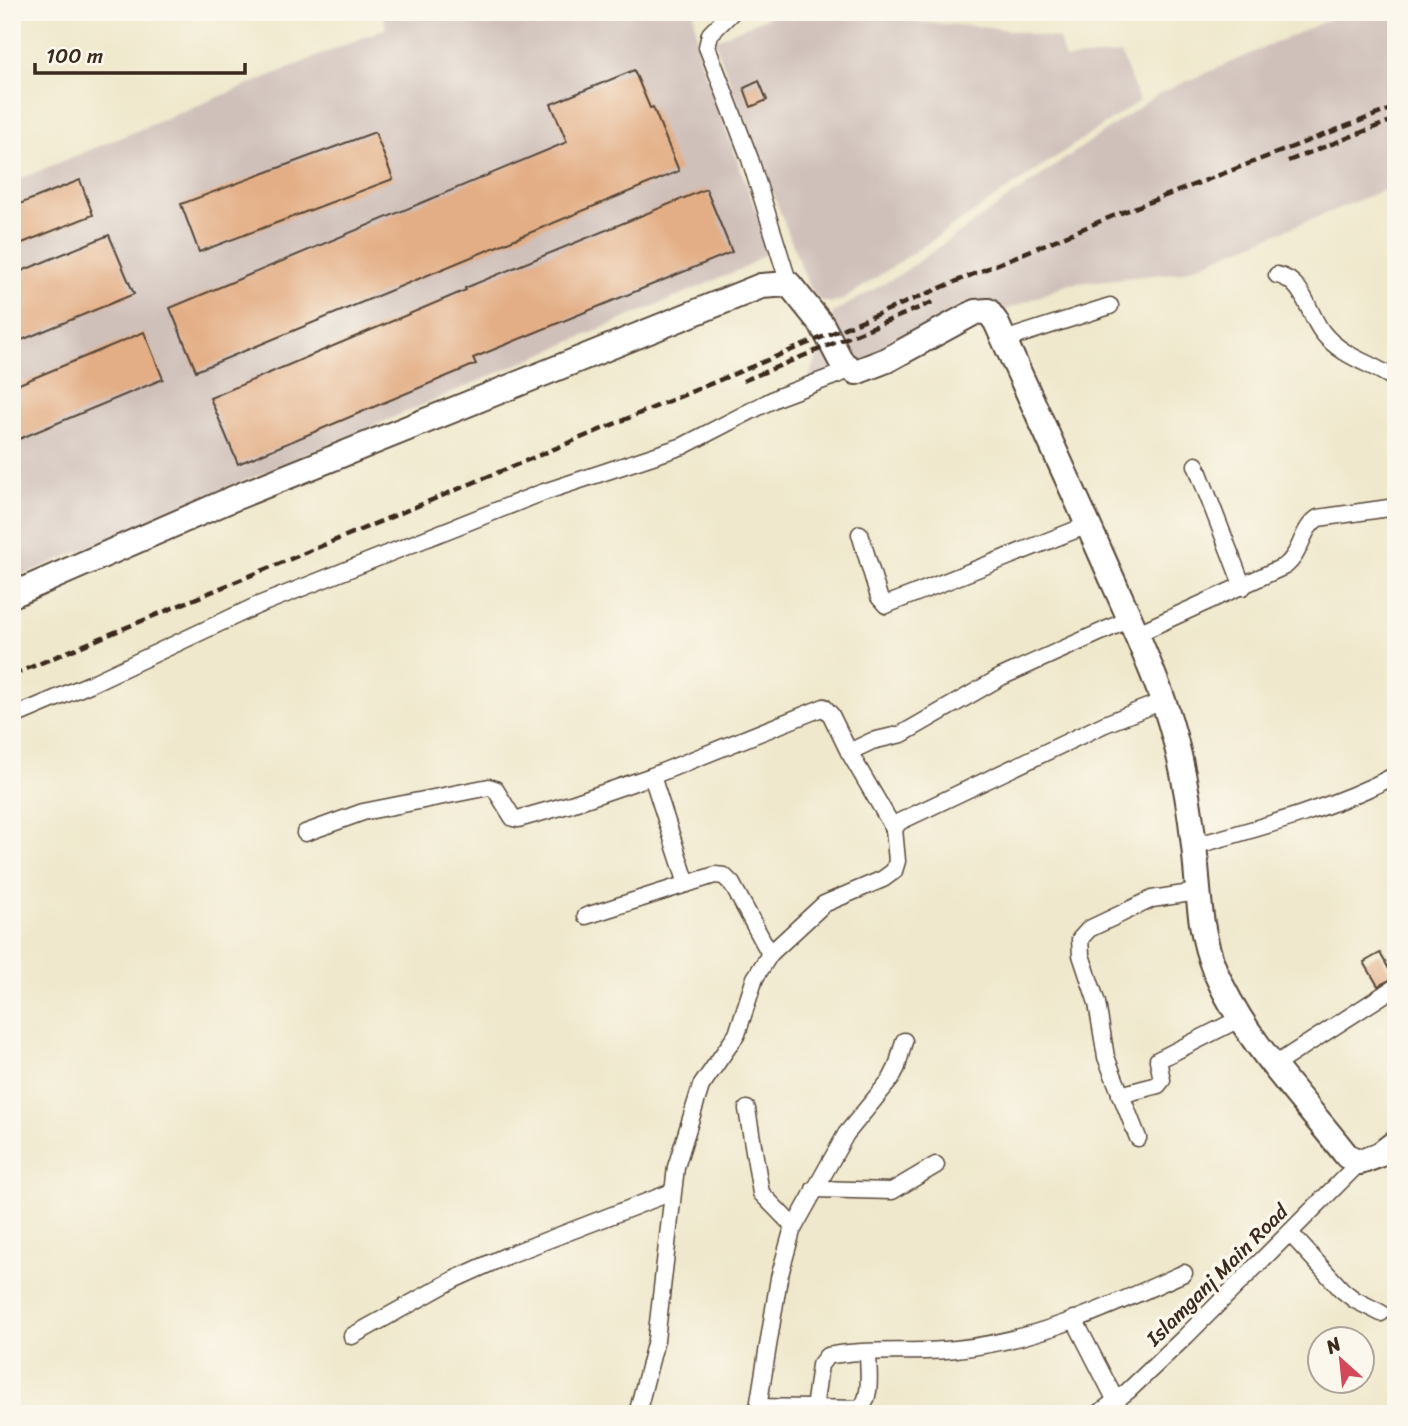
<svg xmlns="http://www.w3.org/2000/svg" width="1408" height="1426" viewBox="0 0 1408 1426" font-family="Sriracha,sans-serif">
	<rect width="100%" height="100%" fill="#fbf7ec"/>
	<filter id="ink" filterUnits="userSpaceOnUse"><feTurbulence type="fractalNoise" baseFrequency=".0143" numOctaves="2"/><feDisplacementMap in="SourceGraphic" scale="14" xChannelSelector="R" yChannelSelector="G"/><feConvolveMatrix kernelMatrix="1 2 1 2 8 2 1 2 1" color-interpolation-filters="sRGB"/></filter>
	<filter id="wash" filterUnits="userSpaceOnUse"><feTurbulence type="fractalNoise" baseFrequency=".00686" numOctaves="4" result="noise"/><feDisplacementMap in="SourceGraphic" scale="28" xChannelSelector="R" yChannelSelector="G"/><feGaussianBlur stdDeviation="1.57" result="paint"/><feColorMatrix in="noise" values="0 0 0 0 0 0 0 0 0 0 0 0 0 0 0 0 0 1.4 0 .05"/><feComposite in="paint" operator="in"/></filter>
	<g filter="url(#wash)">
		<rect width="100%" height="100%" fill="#efe8cc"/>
		<g fill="#cfc0ba">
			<path d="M382,12h312l5,43 71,195 -24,17 -734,313v-398l374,-154z"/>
			<path d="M780,12h135l-2,10 78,5 68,12 6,20 56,-5 18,47 -296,199 -13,3 -11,-3 -10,-13 -95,-247z"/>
			<path d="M1346,12h50v173l-214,87 -113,12 -266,110 30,-81 66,-38 259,-181z"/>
		</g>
		<path fill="#49b7c3" stroke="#427070" stroke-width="2" d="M1041,12h84l-16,8z"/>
		<g id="blocks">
			<g fill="#e3ae85">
				<path d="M634,70l16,38 3,-1 26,64 -483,200 -26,-63 397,-166 -16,-38z"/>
				<path d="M759,81l8,19 -16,7 -7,-19z"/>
				<path d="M375,132l18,47 -194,73 -18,-48z"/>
				<path d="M80,180l13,35 -81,32v-40z"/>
				<path d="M706,189l26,63 -259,106 3,6 -238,100 -28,-66 256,-108 -1,-2z"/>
				<path d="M109,235l25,59 -122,50v-69z"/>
				<path d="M144,332l19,47 -151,63v-55z"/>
				<path d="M1380,953l14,25 -16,8 -14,-24z"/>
			</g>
		</g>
	</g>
	<g filter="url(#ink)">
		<use href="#blocks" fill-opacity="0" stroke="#564638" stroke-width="2"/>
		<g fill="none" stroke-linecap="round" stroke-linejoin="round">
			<g stroke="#564638" stroke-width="19">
				<g id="minor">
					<path d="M732,12l-22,22 -3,13 43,112 39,125"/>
					<path d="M1277,275c28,6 30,38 46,58 19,24 49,30 73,47"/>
					<path d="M1004,340l106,-34"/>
					<path d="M1196,465l47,122"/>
					<path d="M860,534l19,63 7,8 202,-80"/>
					<path d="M1136,634l149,-68c17,-13 16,-37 33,-48l78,-11"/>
					<path d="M12,717l78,-33 166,-78 285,-113 142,-47 95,-49 72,-27"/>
					<path d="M849,752l23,-11 30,-7 99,-57 129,-58"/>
					<path d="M652,776l35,108"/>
					<path d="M305,833l58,-21 126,-25 6,2 18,29 5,1 53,-15 81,-28 172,-69 7,8 18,37 45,77"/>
					<path d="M1194,846c68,-19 139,-38 202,-71"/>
					<path d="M586,916l129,-41 9,1 8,8 38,70"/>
					<path d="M1273,1066l121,-78"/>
					<path d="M1120,1095l38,-10 4,-5 -4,-20 83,-42"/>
					<path d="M747,1109l14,84 33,34"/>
					<path d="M1138,1138l-32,-81 -9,-54 -16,-48 -1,-16 9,-10 63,-30 45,-7"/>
					<path d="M814,1189l78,2 44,-26"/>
					<path d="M1290,1233l52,57 13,10 26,13"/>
					<path d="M1074,1319l42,82"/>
					<path d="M352,1336l103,-57 51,-23 166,-64"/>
					<path d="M758,1407l101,2c14,-10 9,-39 9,-56"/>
					<path d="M814,1409l6,-44 7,-9c40,-8 87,-2 129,-7 80,-8 155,-43 228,-76"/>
					<path d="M637,1414l19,-74 20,-173 25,-81 36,-52 18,-56 15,-24 54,-50 59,-25 11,-8 3,-10 -3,-32 5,-7 206,-98 58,-23"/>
					<path d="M757,1414l22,-136 13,-47 54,-97 45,-55 6,-12 7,-26"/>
					<path d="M1098,1414l30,-23 58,-55 174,-174"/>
				</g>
			</g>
			<g stroke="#564638" stroke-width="28">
				<path id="primary" d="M12,595l227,-99 522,-210 28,-2 33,41 20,38 14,9 31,-12 88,-48 13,-1 8,11c35,77 71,155 105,232 22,50 46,100 64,152 15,44 24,93 29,140 5,42 4,84 21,125 30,70 86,126 132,185l13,6 19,-7 17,-13"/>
			</g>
			<use href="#minor" stroke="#fff" stroke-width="16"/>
			<use href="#primary" stroke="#fff" stroke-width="24"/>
			<g stroke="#3b2a1e" stroke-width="4.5" stroke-dasharray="10 5" stroke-linecap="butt">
				<path d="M1288,161l108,-42"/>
				<path d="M743,381l190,-79"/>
				<path d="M12,675l1101,-459 283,-109"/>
			</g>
		</g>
	</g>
	<g text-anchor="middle" stroke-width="7" stroke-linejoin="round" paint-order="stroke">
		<g font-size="21" fill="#3b2a1e" stroke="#fbf7ec">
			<text transform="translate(1217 1275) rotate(-45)" y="7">Islamganj Main Road</text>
		</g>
	</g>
	<rect width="1408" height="1426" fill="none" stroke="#fbf7ec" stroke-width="42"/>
	<g transform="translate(1341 1360) rotate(333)"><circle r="33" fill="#fbf7ec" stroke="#aea59a" stroke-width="2"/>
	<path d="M0-5L12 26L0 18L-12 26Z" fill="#d1495b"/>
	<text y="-10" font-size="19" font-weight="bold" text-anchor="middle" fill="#3b2a1e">N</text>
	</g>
	<path d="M35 63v10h210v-10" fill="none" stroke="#3b2a1e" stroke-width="3.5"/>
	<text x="46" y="63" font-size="21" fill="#3b2a1e" stroke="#fbf7ec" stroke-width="5" paint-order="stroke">100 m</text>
</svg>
